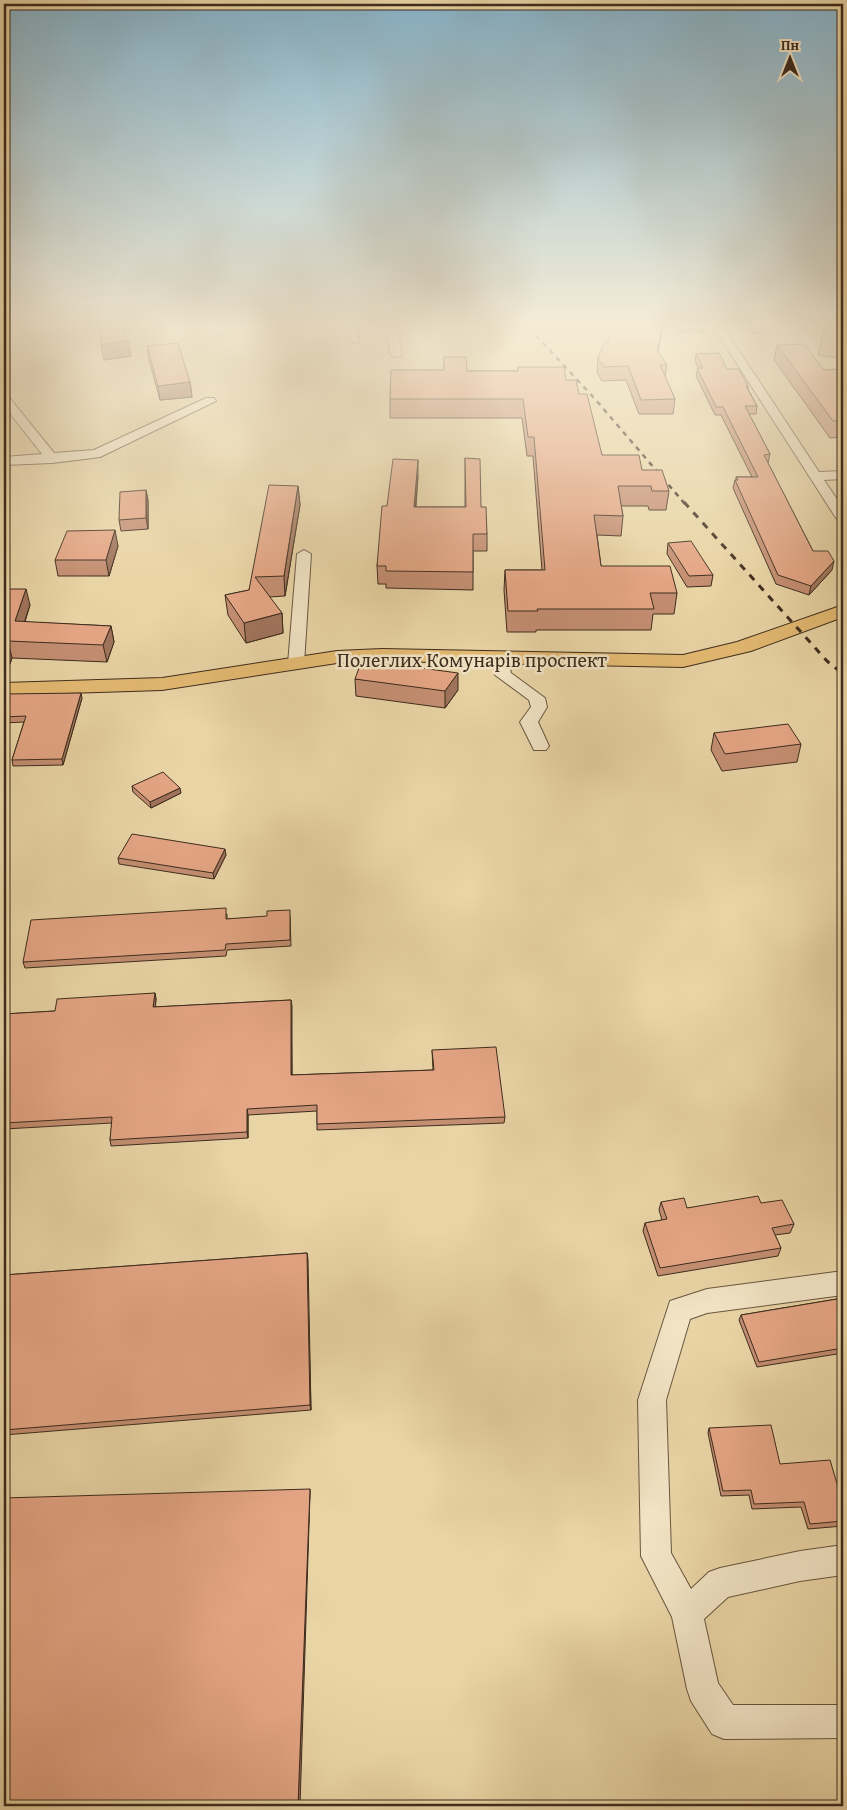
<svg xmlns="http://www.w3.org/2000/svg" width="847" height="1810" viewBox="0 0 847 1810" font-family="'Gentium Book Plus',serif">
	<rect width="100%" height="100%" fill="#e9d4a5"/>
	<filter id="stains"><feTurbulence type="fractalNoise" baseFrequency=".004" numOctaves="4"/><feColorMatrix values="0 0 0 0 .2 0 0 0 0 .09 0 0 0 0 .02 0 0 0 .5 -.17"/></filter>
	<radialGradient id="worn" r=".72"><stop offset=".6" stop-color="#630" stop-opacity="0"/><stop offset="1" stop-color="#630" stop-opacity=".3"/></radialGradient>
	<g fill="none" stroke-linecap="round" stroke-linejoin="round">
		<g stroke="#68563f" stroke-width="2">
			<g id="minor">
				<path d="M216,328h10l-3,7 -4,1 -5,-3z"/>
				<path d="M350,328h10l-2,14 -4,1 -5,-3z"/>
				<path d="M387,328h10l5,26 -2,2 -4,1 -6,-3z"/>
				<path d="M714,328h10l95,144 24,-1v8l-19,1 19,28v14l-7,-4z"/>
				<path d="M4,396h4l46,57 40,-3 112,-52h8l2,3 -116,56 -48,6 -48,2v-8l38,-3 -38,-48z"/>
				<path d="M304,550l7,4 -7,110 -8,5 -8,-5 9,-110z"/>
				<path d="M500,653l8,5 3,15 34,25 2,9 -9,15 11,24 -3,4h-12l-14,-28 11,-15 -2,-7 -34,-25 -3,-17z"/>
				<path d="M843,1271v24l-136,18 -17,6 -24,81 5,153 20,36 18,-17 11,-4 80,-17 43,-6v30l-43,6 -72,16 -24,22 14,64 15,22h110v33l-119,1 -12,-5 -21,-33 -4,-12 -15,-72 -31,-61 -3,-156 32,-99 37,-12z"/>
			</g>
		</g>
		<g stroke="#3d2c1d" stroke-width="2">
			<path id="major" d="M843,605v12l-92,34 -68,16 -301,-6 -45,2 -175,27 -158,5v-12l158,-5 175,-27 45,-2 301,6 54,-13z"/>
		</g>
		<use href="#minor" fill="#f1e3c4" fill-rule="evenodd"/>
		<use href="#major" fill="#e4ba72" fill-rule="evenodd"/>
		<path stroke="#3d2c1d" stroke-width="2.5" stroke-dasharray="5 5" stroke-linecap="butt" d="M529,328l66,71 90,105"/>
		<path stroke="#3d2c1d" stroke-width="3" stroke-dasharray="7 7" stroke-linecap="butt" d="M684,502l143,159 16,13"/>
	</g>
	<g fill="#c48e72" stroke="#3d2c1d">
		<path d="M100,328h32l1,4h-10l8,24 -27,4z"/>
		<path d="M663,328l-5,24 9,13 -2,12 10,22 -2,15h-34l-13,-34 -24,1 -5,-9 1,-14 10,-17z"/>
		<path d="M678,328h26v5l-24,-1z"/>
		<path d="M746,328h35l-1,5h-30z"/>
		<path d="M824,328h19v31l-25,-4z"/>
		<path d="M777,345l47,25 17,-1 2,-5v73l-13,1 -56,-78z"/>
		<path d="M147,346l43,36 2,15 -32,3 -11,-40z"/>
		<path d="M696,354l31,15 21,17v3l9,17 -1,8h-7l21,40 -2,9 45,88 19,19 -23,25 -33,-11 -43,-96 2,-8h1v-3h16l-31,-62h-6l-19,-39 2,-8 -3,-7z"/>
		<path d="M444,357l23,14h51v-4l48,13 13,14 23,61 40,15 27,21 -3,19h-17l-1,-4h-27l2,10 -2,20 -24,-1 4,31 76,27 -3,21h-21l-2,16h-115v2h-29l-3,-42 1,-20h37l-9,-114h-6l-5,-38h-132v-19l54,-29z"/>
		<path d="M465,458l16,49 6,27v17h-14v39l-87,-2v-4h-8l-1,-18 10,-60 31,-30 -2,31h49z"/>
		<path d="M298,486l2,19 -15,91 -16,1 13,16 1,20 -37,10 -18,-28 -3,-20 24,-5z"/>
		<path d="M146,490l2,11v28l-27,2 -2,-11z"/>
		<path d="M668,543l45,32 -2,11 -24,1 -20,-33z"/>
		<path d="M118,546l-9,30h-51l-3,-16z"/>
		<path d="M4,589l26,16 -5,17 86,4 3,16 -7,20 -95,-4 -2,6h-6z"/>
		<path d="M355,679l103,11 -13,18 -89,-12z"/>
		<path d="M4,694l78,4 -19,67 -50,1 -1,-6 12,-38 -20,1z"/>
		<path d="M714,733l87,11 -4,18 -75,9 -11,-21z"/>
		<path d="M132,786l49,7 -30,15 -18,-16z"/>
		<path d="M226,855l-12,24 -95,-15 -1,-6z"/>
		<path d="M227,914v5l63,-3 1,30 -64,4 -1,6 -201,12 -2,-6z"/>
		<path d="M155,993l1,6 -1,8 136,-7 1,75 141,-5 -1,-20 73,67 -1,6 -187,7v-19l-69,4v23l-137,8 -1,-6 2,-17 -108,6v-115l51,-3z"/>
		<path d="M661,1202l26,6 74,-5 33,21 -4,9 -15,2 6,13 -3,8 -120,20 -15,-45 2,-8 17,-3 -3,-10z"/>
		<path d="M307,1253l4,157 -307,25v-160z"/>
		<path d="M843,1298v55l-86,14 -18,-47 2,-5z"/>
		<path d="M709,1428l71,36 63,40v22l-35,3 -7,-22 -49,2 -3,-14 -28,1 -13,-63z"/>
		<path d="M843,1768v21l-3,-18z"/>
	</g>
	<g fill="#a0745c" stroke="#3d2c1d">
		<path d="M662,328h1l-8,36 2,-14z"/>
		<path d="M128,341l3,15 -27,4 -3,-15z"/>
		<path d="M190,382l2,15 -32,3 -2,-14z"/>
		<path d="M418,460v16l-4,48v-17z"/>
		<path d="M298,486l2,19 -15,91 -1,-20z"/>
		<path d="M146,490l2,11v28l-2,-11z"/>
		<path d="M115,530l3,16 -9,30 -3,-16z"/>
		<path d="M834,561l-2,9 -23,25 2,-9z"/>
		<path d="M26,589l4,16 -11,33 -4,-17z"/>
		<path d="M282,613l1,20 -37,10 -2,-20z"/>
		<path d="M111,626l3,16 -7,20 -4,-17z"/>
		<path d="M8,641l4,17 -2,6 -4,-17z"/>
		<path d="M458,673v17l-13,18v-17z"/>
		<path d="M81,693l1,5 -19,67 -1,-6z"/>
		<path d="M180,788l1,5 -30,15 -1,-6z"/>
		<path d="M225,849l1,6 -12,24 -1,-6z"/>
		<path d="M155,993l1,6 -1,14 -2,-6z"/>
		<path d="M291,1000l1,6v75l-1,-6z"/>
		<path d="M247,1109l1,6v23l-1,-6z"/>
		<path d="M307,1253l1,6 3,151 -1,-5z"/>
		<path d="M310,1489v5l-10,312h-2z"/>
	</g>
	<g fill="#e4a584" stroke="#3d2c1d">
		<path d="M100,328h21l7,13 -27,4z"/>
		<path d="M612,328h50l-5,22 10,15h-7l15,34 -34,1 -13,-34 -24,1 -6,-9 7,-17h3z"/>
		<path d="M178,343l12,39 -32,4 -11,-40z"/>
		<path d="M804,344l20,26 17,-1 2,-5v57h-10l-56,-76z"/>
		<path d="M719,353l8,16h12l9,17h-2l11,20h-12l25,48 -6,1 49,96h15l6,10 -23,25 -33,-11 -43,-95h3l-2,-3h22l-35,-70h-7l-19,-39h6l-7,-14z"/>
		<path d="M444,357h22l1,14h51v-4h46l2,13h10l3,14h8l15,61h37l3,15h20l7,21h-17l-1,-5h-33l5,30 -29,-1 7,51h69l7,27h-27l4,16h-117l1,2h-30l-3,-41h40l-11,-133h-6l-5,-38h-133l1,-29h53z"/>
		<path d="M465,458l15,1 1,48h5l1,27h-14v38l-87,-1v-5h-9l5,-60h5l6,-47 25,1 -4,47h52z"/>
		<path d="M269,485l29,1 -14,90 -29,1 27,36 -38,10 -19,-28 24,-5z"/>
		<path d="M146,490v28l-27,2 1,-28z"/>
		<path d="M115,530l-9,30h-51l12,-29z"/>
		<path d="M691,541l22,34 -24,1 -21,-33z"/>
		<path d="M4,589h22l-11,32 96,5 -8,19 -95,-4 -2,6h-2z"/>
		<path d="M362,660l96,13 -13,18 -90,-12z"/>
		<path d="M81,693l-19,66 -50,1 14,-44 -22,1v-23z"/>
		<path d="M788,724l13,20 -76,10 -11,-21z"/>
		<path d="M163,772l17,16 -30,14 -18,-16z"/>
		<path d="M132,834l93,15 -12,24 -95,-15z"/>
		<path d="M226,908v11l41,-3v-5l23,-1v30l-64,4 -1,6 -202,12 8,-42z"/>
		<path d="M155,993l-2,14 138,-7v75l143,-5 -2,-20 64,-3 9,70 -188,7v-19l-70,4v23l-137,8 2,-23 -108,6v-109l51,-3 2,-12z"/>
		<path d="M758,1196l3,7 21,-3 12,24 -22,4 9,20 -121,20 -15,-45 22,-4 -6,-17 23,-4 3,10z"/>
		<path d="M307,1253l3,152 -306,25v-155z"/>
		<path d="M843,1298v50l-84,14 -18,-47z"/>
		<path d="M771,1425l9,39 50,-4 13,44v17l-33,3 -6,-22 -50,2 -3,-14 -28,1 -14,-63z"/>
		<path d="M310,1489l-12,317h-294v-308z"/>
	</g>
	<linearGradient id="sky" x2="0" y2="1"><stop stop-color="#87b6cf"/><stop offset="0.56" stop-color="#f5ecd6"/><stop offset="1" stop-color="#f5ecd6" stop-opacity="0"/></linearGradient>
	<rect width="847" height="581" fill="url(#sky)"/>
	<g text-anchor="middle" stroke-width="5" stroke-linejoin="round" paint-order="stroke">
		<g font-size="20" fill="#3d2c1d" stroke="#f1e3c4">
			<text x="472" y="667">Полеглих Комунарів проспект</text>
		</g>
	</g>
	<rect width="847" height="1810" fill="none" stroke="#e9d4a5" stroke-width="20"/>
	<rect x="5" y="5" width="837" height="1800" fill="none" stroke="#3d2c1d" stroke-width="2.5"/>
	<rect x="10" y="10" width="827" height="1790" fill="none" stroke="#3d2c1d"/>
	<g transform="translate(790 58)" stroke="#f1e3c4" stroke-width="4" paint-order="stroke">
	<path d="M0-4L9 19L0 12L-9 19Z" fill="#3d2c1d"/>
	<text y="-8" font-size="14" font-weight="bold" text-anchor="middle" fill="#3d2c1d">Пн</text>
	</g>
	<rect width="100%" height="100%" filter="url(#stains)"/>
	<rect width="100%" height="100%" fill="url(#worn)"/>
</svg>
